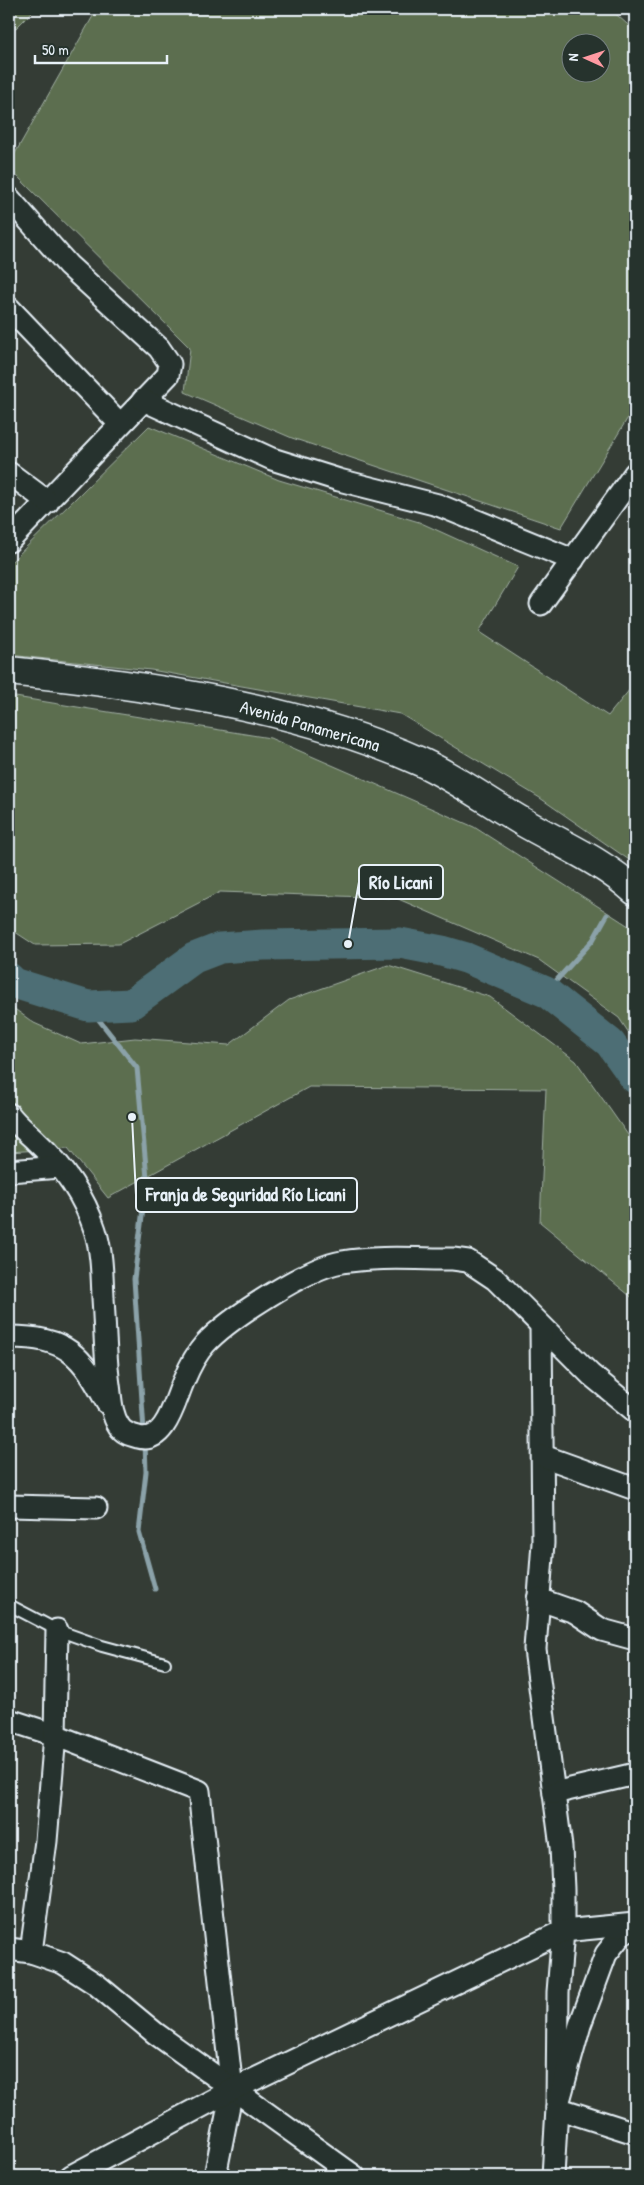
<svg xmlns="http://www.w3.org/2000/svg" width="644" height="2185" viewBox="0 0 644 2185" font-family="'Patrick Hand',sans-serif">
	<rect width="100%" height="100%" fill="#343c35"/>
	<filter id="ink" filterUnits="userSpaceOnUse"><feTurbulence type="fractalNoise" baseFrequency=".02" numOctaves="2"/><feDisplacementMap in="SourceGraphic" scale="10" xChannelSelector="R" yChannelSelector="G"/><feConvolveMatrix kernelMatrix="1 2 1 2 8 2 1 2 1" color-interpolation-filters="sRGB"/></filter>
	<g filter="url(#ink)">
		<g fill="#5c6e50" stroke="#a2b0a4" fill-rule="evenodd">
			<path d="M9,9h26l-26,26z"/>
			<path d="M97,9h513l25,22v375l-74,122 -269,-90 -107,-46 5,-44 -181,-180v-4zM602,42v30h-30v-30z"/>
			<path d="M149,426l130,54 140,42 99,45 -39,65 129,84 27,-33v181l-95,-66 -140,-84 -249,-44 -142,-15v-91z"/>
			<path d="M9,696l261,42 204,89 161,103v112l-16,-24 -80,-58 -143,-62 -176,-6 -101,52 -84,1 -26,-17z"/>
			<path d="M388,965l102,32 86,64 59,84v155l-95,-78 6,-133 -237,-2 -201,111 -40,-50 -59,4v-147l25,18 47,21 54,-6 94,7 60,-45z"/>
		</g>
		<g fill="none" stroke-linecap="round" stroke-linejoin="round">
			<g stroke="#8ba2a9" stroke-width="5">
				<path d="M546,992l47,-52 14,-25"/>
				<path d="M88,1006l49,62 10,110 -13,101 10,152"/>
				<path d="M145,1442l1,30 -7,60 16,57"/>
			</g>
			<path stroke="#4d6e74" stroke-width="31" d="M9,978l5,5 74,23 43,-2 63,-46 26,-10 43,-3 137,-2 42,8 24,7 80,34 64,51 25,35"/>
			<g stroke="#e8f1f8" stroke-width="14">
				<path id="lane" d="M9,1605l48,25 45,16 63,17"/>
			</g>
			<g stroke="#e8f1f8" stroke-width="25">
				<g id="street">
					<path d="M9,198l59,67 91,83 11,16 -2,11 -159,166"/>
					<path d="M9,308l111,116"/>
					<path d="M143,400l129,59 67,21 99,25 135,55"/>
					<path d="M9,473l39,29"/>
					<path d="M541,604l94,-131"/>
					<path d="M9,1114c8,11 18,18 27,27 26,24 48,55 59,89 7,22 7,44 8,68 2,29 2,58 6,87 2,14 2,29 10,41 4,7 11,9 19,11 28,8 37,-38 46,-57 5,-12 12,-26 21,-36 23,-25 103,-77 137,-82 35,-6 75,-3 111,-3l15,2 27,18 96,96 44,36"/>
					<path d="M9,1171l51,-4"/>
					<path d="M541,1326l2,217 -8,106 26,198 2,42v42l-5,61 -1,116 -4,68"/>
					<path d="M9,1337c58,0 72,17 98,66"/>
					<path d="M543,1456l92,33"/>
					<path d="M9,1506l87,2"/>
					<path d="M538,1599l37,13 27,18 33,9"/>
					<path d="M9,1720l46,15 144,56 33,299 -17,86"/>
					<path d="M554,1793l81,-19"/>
					<path d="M635,1927l-14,8 -15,19 -26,71 -23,83 78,25"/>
					<path d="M9,1949l22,3 32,11 34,22 58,48 199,143"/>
					<path d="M31,1952l15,-111 9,-106 2,-105"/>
					<path d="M71,2176l161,-86 331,-159 72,-7"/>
				</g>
			</g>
			<g stroke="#e8f1f8" stroke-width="31">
				<path id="secondary" d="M9,671c135,14 288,35 412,91 35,16 69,41 102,60 38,22 79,39 112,69"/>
			</g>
			<use href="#lane" stroke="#26332d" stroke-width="10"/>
			<use href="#street" stroke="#26332d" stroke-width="21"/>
			<use href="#secondary" stroke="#26332d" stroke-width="28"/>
		</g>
	</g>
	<g text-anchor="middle" stroke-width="5" stroke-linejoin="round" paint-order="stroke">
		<g font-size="18" fill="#e8f1f8" stroke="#26332d">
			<text transform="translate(310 726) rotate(16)" y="6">Avenida Panamericana</text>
		</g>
	</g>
	<path fill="none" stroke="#e8f1f8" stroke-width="2" d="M348 944L359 882M132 1117L136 1195"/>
	<g fill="#e8f1f8" stroke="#26332d" stroke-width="2">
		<circle cx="348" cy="944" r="5"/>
		<circle cx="132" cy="1117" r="5"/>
	</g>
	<g fill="#26332d" stroke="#e8f1f8" stroke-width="2">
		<rect x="359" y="865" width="84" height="34" rx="5"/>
		<rect x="136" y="1178" width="221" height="34" rx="5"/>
	</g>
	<g font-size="19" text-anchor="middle" font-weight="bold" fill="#e8f1f8">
		<text x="401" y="889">Río Licani</text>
		<text x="246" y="1201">Franja de Seguridad Río Licani</text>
	</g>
	<rect width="644" height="2185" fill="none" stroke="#26332d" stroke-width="30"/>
	<rect x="15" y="15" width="614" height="2155" fill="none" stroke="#e8f1f8" stroke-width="2" filter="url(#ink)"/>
	<g transform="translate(586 58) rotate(273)"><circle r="24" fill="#26332d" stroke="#747f7e"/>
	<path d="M0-4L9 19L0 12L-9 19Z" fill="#ff9aa2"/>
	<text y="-8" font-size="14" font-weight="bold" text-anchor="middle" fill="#e8f1f8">N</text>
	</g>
	<path d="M35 55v8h132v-8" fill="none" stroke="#e8f1f8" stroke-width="2.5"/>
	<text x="42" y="55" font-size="15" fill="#e8f1f8" stroke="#26332d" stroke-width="4" paint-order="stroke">50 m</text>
</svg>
